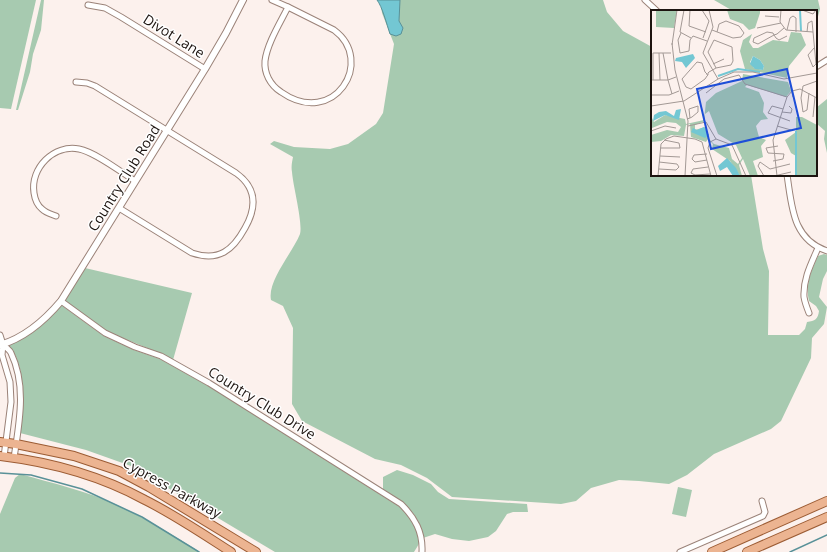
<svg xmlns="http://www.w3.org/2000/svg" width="827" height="552" viewBox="0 0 827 552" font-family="'Open Sans',sans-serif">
	<rect width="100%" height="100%" fill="#fcf1ed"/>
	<g fill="#a7cab0">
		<path d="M0,0h36l-25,109 -11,-1z"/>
		<path d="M41,0h3l-3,30 -8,24 -3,18 -12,38h-2z"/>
		<path d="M377,0h226l4,12 16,19 29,16v128h99l12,74 6,22 -1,64h31l6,-6 2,-7c8,-1 11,-3 12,-11l-3,-5 -7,-5c-4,-16 2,-30 9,-45l6,-2 3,1v16l-4,8 -4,18 8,10 -3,17 -12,14 -1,20 -30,63 -10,8 -57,25 -27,21 -18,9 -30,-3 -20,-1 -28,8 -15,13 -15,3 -109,-7 -25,-19 -26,-13 -26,-6 -73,-38 -10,-17 1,-76 -10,-22 -12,-6c-4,-19 22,-48 29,-66 3,-11 -7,-48 -8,-62 -1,-5 0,-10 1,-15l-23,-13 4,-3 20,6 36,2 18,-5 28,-20 7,-11 11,-69 -12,-31 -1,-8z"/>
		<path d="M714,0h104l2,9 -4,15v-13h-83z"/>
		<path d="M827,99v54l-3,-14 1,-8 -9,-8v-15z"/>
		<path d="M85,268l107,25 -19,67c-21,-12 -44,-18 -66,-29 -15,-8 -29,-20 -43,-31z"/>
		<path d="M61,305l43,31 30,14 26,9 50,28 190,120c8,8 21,23 19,36 -1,3 -4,7 -5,9h-139l-144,-86 -45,-16 -66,-17c4,-25 7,-69 -12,-88z"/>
		<path d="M397,470l16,5 18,9 7,8 11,7 78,5 1,8h-15l-6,2 -11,17 -8,6 -19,4 -17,-2 -17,-5 -12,4c-3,-25 -20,-36 -40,-49v-12z"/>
		<path d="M20,474c32,9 67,17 97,31 28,13 56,30 83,47h-200v-38l15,-36z"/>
		<path d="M678,487l14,3 -6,27 -14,-3z"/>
	</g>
	<path fill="#73c7d3" stroke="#599198" d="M377,0h23l-1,21 4,7 -2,6 -5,2 -6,-2c-3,-9 -8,-28 -13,-34z"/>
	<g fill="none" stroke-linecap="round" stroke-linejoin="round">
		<g stroke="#599198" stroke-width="1.5">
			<path d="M0,473l31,2 51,14 60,28 57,35"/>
			<path d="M790,552l37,-17"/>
		</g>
		<g stroke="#9b8379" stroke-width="7">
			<g id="minor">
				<path d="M272,0l16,7"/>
				<path d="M645,0l12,11"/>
				<path d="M88,5l17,3 16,9 84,52"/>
				<path d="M288,7l46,23c42,31 0,99 -53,62 -11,-7 -17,-19 -16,-31 2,-17 15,-38 23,-54z"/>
				<path d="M816,67l11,-7"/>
				<path d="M76,82l11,1 8,3 141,87c21,15 21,34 9,55 -12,22 -26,34 -53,25l-73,-45"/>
				<path d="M787,175c5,31 5,64 40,76"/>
				<path d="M56,216c-5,-2 -10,-3 -14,-7 -5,-4 -7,-9 -8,-16 -4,-25 20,-49 45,-44 16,3 42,23 56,32"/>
				<path d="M61,301l44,32 30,14 26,9 48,27 192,121c14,14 22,28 21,48"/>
				<path d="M809,313c-2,-5 -4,-10 -5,-16 -1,-18 7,-33 14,-49"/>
				<path d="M0,335c1,3 2,7 3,9 3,4 7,6 8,9 16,33 8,71 3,105"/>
				<path d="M3,344l-1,11 8,27 1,20 -7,55"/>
				<path d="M680,552l83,-36 2,-4 -3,-11"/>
			</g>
		</g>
		<g stroke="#9b8379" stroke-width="8">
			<path id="tertiary" d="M0,345c24,-7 45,-25 61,-44l144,-232 21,-36 17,-33"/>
		</g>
		<g stroke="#9c5c34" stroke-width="10">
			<g id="primary">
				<path d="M0,442l16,2 58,12 45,15 30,16 107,65"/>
				<path d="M0,456c50,6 101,20 145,44 30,15 58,34 86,52"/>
				<path d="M712,552l115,-51"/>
				<path d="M747,552l80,-35"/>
			</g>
		</g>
		<use href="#minor" stroke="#fff" stroke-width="5"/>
		<use href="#tertiary" stroke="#fff" stroke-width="6"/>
		<use href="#primary" stroke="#ecb491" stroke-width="8"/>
	</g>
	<g text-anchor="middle" stroke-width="3" stroke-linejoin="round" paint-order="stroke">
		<g font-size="14" fill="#1d1410" stroke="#fff">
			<text transform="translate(174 36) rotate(32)" y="5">Divot Lane</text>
			<text transform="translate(124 178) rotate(-58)" y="5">Country Club Road</text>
			<text transform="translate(262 403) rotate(32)" y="5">Country Club Drive</text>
			<text transform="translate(172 488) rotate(29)" y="5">Cypress Parkway</text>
		</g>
	</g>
	<g transform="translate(651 10)">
		<rect width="166" height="166" fill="#fcf1ed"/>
		<path d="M26,0l-3,18 -18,-1v-16zM76,0h33v3l-5,15 -6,2 -6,-6 -13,-5zM140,22l10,1 5,12 -17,21 -2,12 -42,-9 -5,-18 3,-11 9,-6 -3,8 4,6h5l15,-8 15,2zM102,46l7,4 4,6 -1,4 -9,-2 -4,-6zM92,64l45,8 3,9 -5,6 -39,-12 -2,2 14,5 5,11 -1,9 5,7 -7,1 -5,6 3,11 7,3 -5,6 2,11 -10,4 5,15h-8l-7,-17 -4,6 3,11h-2l-10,-15 -18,-12 1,-5 -5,-5 -2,3 -15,-5 -1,-13 -4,1 -2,11 -13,-1 -10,6 -10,1v-7l16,-5 11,2 3,-5 -5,-4 -9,-1 -15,6v-10l2,4 11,-7 20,4 1,5 18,-4 2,-18 10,-9 26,-12zM58,101l9,23 18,11 6,13 -4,6 -6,-5 -3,-11 -15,-4 -5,-5 -4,-12 -10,3v-5l10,-4v-7zM145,107h6l15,8v51h-21v-20l-5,-3 -6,-13 11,-8z" fill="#a7cab0" fill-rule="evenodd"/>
		<path d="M42,44l2,4 -9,10 -4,-6 -7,-1 1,-3zM102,46l7,4 4,6 -1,4 -8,-1 -5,-5zM30,99l-2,11 -14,-5 -12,6 1,-6 5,-3 7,-1 8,5 2,-6zM53,117l5,8 -4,3 -14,-6 2,-4 4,2zM76,148l9,10 4,8h-7l-6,-9 -7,4 -2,-5z" fill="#73c7d3"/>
		<path fill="none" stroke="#73c7d3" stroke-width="2" d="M149,0l1,21M67,66l20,-7 22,3M145,121v45"/>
		<path fill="none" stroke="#a39995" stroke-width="1" d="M33,0l-4,22 11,6M39,0l-1,16 17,6M51,0l7,11 -6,17M58,0l4,17 -10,26 15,26M130,0l-1,12 6,8 27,2M151,0l11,4 3,-4M114,6l14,1M106,18l24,-5M133,18l-7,6 -3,1 -9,5 -7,4 -5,-2 1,-4 13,-6 6,1 1,2 2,3 3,2 8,-4M61,20l21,8 8,-1 3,-4 -5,-7 -13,-5 -7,3 -2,8M136,20l3,-12 3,-2 3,2v14M156,22l1,-9 4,-2 4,43 -3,3 -5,-12 6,-7M30,23l-3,7 2,13 9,-2 1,-11 3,-4 14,5M21,33l3,27 13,51 -3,55M21,35l5,-35M8,43l1,27M62,54l11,-5M0,63v45M57,65h-1v-1l-2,-2 -3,-9 -5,-1 -15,17 4,8 5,2 14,-10 2,-3 1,-1v-2l1,-1 7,-4 -8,-16 6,-12 18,7 1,14 -2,4 -15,3M138,69l4,18M1,70h16l-5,-27M2,70v-27h18M55,83l18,-14 15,-4 6,9 42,13M158,83l-2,17 -4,2 -2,-14 2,-12 14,-5M21,84l-4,-14 8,-3M0,85h18l10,-4M0,96l33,-5 34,-22 16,-7h19l31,7 33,-6M132,99l-11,-3 -4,7 22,8M131,102l9,1 1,-4 -3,-3M162,107l2,-20M36,109l3,-1 2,-1 6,-5v-6l-9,3 1,9M55,112l10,17M37,116l18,-4M126,116l14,4M0,121l14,-5 11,2M9,138h20l-1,-5 -15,-3M56,144l-13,1 -2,4 3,3 12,-2M9,146l20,1M122,151l10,-2 1,-5 -16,-1 -2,-5 12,-2M57,157l-15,2 -2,4 4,2 15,-1M8,159l17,1 3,-3 -2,-3 -18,-2M7,166l3,-32 5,-5 8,-3 21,3 7,3 9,34M66,166l-9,-28 2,-6 6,-3 16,6 14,31M113,166l-6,-10 2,-4 10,7 20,-5M123,166l17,-4M126,166l-4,-36 14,-43 5,-6 8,-2 17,9"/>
		<path fill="#1d4ed8" fill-opacity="0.15" stroke="#1d4ed8" stroke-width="2" d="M136,59l14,59 -90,21 -14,-60z"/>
		<rect width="166" height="166" fill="none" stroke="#1d1410" stroke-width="2"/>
	</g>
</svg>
